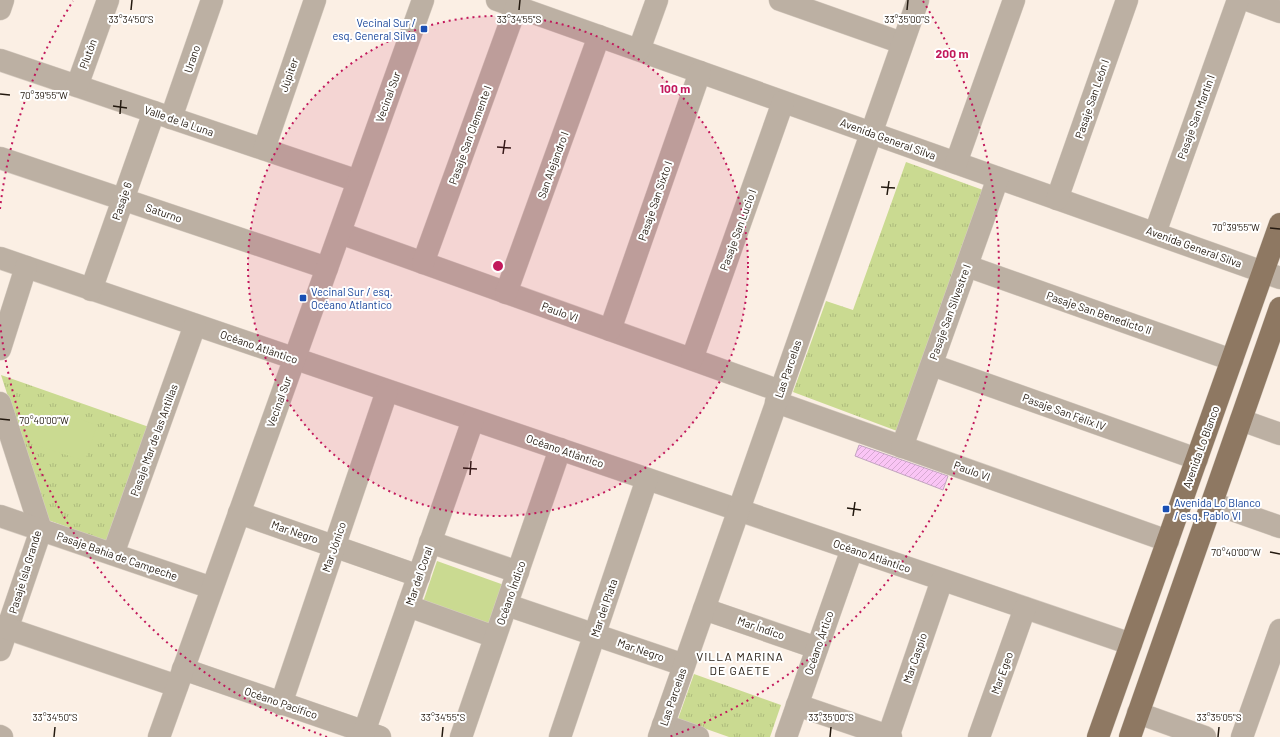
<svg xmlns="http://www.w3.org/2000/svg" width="1280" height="737" viewBox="0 0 1280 737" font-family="Barlow,sans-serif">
	<defs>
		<pattern id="grass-tufts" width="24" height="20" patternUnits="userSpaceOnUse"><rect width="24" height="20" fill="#cada91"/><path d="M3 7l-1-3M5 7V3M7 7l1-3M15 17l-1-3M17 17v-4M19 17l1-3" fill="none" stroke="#adba7c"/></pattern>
		<pattern id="building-hatch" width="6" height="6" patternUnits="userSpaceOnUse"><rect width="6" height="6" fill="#fac5f5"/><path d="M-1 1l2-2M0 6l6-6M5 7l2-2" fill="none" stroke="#d6a9d1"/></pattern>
	</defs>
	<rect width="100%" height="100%" fill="#fbefe4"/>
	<g fill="url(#grass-tufts)">
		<path d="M906,162l77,28 -86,241 -104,-39 33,-91 27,9z"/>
		<path d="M1,375l148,52 -41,115 -60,-22z"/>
		<path d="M694,674l87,31 -11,32h-41l-51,-18z"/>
	</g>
	<g fill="#cada91">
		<path d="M35,404l62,21 -12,36 -62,-20z"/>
		<path d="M437,561l67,24 -14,41 -67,-24z"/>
	</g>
	<path fill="url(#building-hatch)" stroke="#c3a5c0" d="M859,445l89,31 -5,14 -88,-34z"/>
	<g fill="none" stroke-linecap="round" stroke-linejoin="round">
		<g stroke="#d8cdc2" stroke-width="23">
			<g id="minor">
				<path d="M497,0l783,278"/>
				<path d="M780,0l122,43"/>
				<path d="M1247,0l33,12"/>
				<path d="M0,9l3,-9"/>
				<path d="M639,50l18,-50"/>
				<path d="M0,60l358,121"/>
				<path d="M77,86l31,-86"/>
				<path d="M171,118l41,-118"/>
				<path d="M264,149l51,-149"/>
				<path d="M0,158l327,110"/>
				<path d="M956,163l58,-163"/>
				<path d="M1057,199l70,-199"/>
				<path d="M340,233l440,158"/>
				<path d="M1155,233l83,-233"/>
				<path d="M0,258l1131,386"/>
				<path d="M423,263l93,-256"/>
				<path d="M967,266l265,94"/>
				<path d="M91,290l63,-178"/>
				<path d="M506,293l93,-257"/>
				<path d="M610,330l90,-258"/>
				<path d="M0,349l26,-82"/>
				<path d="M692,359l91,-257"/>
				<path d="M932,365l265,94"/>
				<path d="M776,402l392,139"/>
				<path d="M0,403l41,127 -41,120"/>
				<path d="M1241,420l39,14"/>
				<path d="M902,447l96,-269"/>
				<path d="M1212,503l68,24"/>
				<path d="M239,513l180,63"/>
				<path d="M0,516l212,72"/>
				<path d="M430,542l88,30"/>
				<path d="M113,554l82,-229"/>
				<path d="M507,605l177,60"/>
				<path d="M408,606l87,31"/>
				<path d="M704,609l113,39"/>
				<path d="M0,626l177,60"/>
				<path d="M183,669l197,68"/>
				<path d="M281,704l106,-313"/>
				<path d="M797,705l94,32"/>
				<path d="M1138,713l67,24"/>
				<path d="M663,725l35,12"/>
				<path d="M364,732l109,-312"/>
				<path d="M0,736l2,1"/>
				<path d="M159,737l264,-737"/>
				<path d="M461,737l99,-288"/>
				<path d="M560,737l87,-258"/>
				<path d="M659,737l259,-737"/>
				<path d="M786,737l66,-188"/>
				<path d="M888,737l54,-157"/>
				<path d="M979,737l46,-129"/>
				<path d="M1242,737l38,-107"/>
			</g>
		</g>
		<g stroke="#d8cdc2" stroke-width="23">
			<g id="major">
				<path d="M1098,737l182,-513"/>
				<path d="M1130,737l150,-429"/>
			</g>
		</g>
		<use href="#minor" stroke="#bcb0a3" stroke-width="22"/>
		<use href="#major" stroke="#8e7862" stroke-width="22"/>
	</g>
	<path fill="none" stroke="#23190f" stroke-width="1.5" d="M131,10l1,-10M519,10l1,-10M907,10l1,-10M0,94l10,1M113,106l14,2M120,114l1,-14M497,147l14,1M503,154l2,-14M881,187l14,1M887,195l2,-14M1270,228l10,1M0,419l10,1M463,468l14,1M470,475l1,-14M847,508l14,2M853,516l2,-14M1270,552l10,2M54,737l1,-10M442,737l1,-10M830,737l1,-10M1218,737l1,-10"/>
	<circle cx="498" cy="266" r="250" fill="#c2185b" fill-opacity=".12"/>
	<g fill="none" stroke="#c2185b" stroke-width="2" stroke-dasharray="2 4">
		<circle cx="498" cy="266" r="250"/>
		<path d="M327 737A501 501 0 0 1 0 323M0 209A501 501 0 0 1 73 1M923 1A501 501 0 0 1 669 737"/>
	</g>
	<g fill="#1a4fb4" stroke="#fff" stroke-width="1.5">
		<rect x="420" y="25" width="8" height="8" rx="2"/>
		<rect x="299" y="294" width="8" height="8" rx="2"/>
		<rect x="1162" y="505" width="8" height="8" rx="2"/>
	</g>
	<g text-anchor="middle" stroke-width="4" stroke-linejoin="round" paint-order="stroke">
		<g font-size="11" fill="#164399" stroke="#fff" text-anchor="start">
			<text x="416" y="27" text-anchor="end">Vecinal Sur /<tspan x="416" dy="13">esq. General Silva</tspan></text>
			<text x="311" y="296">Vecinal Sur / esq.<tspan x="311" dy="13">Océano Atlantico</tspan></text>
			<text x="1174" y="507">Avenida Lo Blanco<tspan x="1174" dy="13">/ esq. Pablo VI</tspan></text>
		</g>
		<g font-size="11" fill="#23190f" stroke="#fff">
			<text transform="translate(88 54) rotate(-70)" y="4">Plutón</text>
			<text transform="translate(192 59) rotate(-71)" y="4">Urano</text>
			<text transform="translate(289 75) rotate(-71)" y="4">Júpiter</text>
			<text transform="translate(388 97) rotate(-70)" y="4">Vecinal Sur</text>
			<text transform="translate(1092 99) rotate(-71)" y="4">Pasaje San León I</text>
			<text transform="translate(1196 117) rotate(-70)" y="4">Pasaje San Martín I</text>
			<text transform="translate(179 121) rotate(19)" y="4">Valle de la Luna</text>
			<text transform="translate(470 135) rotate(-70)" y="4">Pasaje San Clemente I</text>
			<text transform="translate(888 139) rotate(20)" y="4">Avenida General Silva</text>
			<text transform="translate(553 165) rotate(-70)" y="4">San Alejandro I</text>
			<text transform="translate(122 201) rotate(-71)" y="4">Pasaje 6</text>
			<text transform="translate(655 201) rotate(-71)" y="4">Pasaje San Sixto I</text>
			<text transform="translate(164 213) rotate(19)" y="4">Saturno</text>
			<text transform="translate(738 230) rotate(-70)" y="4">Pasaje San Lucio I</text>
			<text transform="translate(1194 247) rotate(20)" y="4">Avenida General Silva</text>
			<text transform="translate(560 312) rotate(20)" y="4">Paulo VI</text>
			<text transform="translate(950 312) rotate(-70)" y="4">Pasaje San Silvestre I</text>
			<text transform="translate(1099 313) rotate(19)" y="4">Pasaje San Benedicto II</text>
			<text transform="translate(259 347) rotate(19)" y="4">Océano Atlántico</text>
			<text transform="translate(788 369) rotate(-71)" y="4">Las Parcelas</text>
			<text transform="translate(279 402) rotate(-70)" y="4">Vecinal Sur</text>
			<text transform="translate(1064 412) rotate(20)" y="4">Pasaje San Félix IV</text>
			<text transform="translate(154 440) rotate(-70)" y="4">Pasaje Mar de las Antillas</text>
			<text transform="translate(1201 447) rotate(-70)" y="4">Avenida Lo Blanco</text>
			<text transform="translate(565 451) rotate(19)" y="4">Océano Atlántico</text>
			<text transform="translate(972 471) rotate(20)" y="4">Paulo VI</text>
			<text transform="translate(295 532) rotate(19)" y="4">Mar Negro</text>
			<text transform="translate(334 547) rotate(-71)" y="4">Mar Jónico</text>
			<text transform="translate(117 556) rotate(19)" y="4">Pasaje Bahía de Campeche</text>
			<text transform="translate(872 556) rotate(19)" y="4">Océano Atlántico</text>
			<text transform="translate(25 572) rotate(-73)" y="4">Pasaje Isla Grande</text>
			<text transform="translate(419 576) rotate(-71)" y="4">Mar del Coral</text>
			<text transform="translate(511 593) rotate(-71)" y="4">Océano Índico</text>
			<text transform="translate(604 608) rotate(-71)" y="4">Mar del Plata</text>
			<text transform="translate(761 628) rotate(19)" y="4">Mar Índico</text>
			<text transform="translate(819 643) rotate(-71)" y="4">Océano Ártico</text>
			<text transform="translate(641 650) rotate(19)" y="4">Mar Negro</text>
			<text transform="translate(915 658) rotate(-71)" y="4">Mar Caspio</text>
			<text transform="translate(1002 673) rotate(-70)" y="4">Mar Egeo</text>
			<text transform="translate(673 697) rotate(-71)" y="4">Las Parcelas</text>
			<text transform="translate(281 703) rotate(19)" y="4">Océano Pacífico</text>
		</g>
		<g font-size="12" letter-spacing="1" fill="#23190f" stroke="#fff">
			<text x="740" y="661">VILLA MARINA<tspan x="740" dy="14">DE GAETE</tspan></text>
		</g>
	</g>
	<g font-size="10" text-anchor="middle" fill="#23190f" stroke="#fff" stroke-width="4" stroke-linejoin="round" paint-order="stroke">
		<text x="131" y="23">33°34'50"S</text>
		<text x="519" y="23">33°34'55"S</text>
		<text x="907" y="23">33°35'00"S</text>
		<text x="44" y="99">70°39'55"W</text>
		<text x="1236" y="231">70°39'55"W</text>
		<text x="44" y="424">70°40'00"W</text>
		<text x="1236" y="556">70°40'00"W</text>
		<text x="55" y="721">33°34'50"S</text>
		<text x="443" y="721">33°34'55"S</text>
		<text x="831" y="721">33°35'00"S</text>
		<text x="1219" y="721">33°35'05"S</text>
	</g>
	<circle cx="498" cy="266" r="6" fill="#c2185b" stroke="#fff" stroke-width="2"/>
	<g font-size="12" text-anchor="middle" font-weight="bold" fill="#c2185b" stroke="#fff" stroke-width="4" stroke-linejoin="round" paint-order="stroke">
		<text x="952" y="58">200 m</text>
		<text x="675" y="93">100 m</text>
	</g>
</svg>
